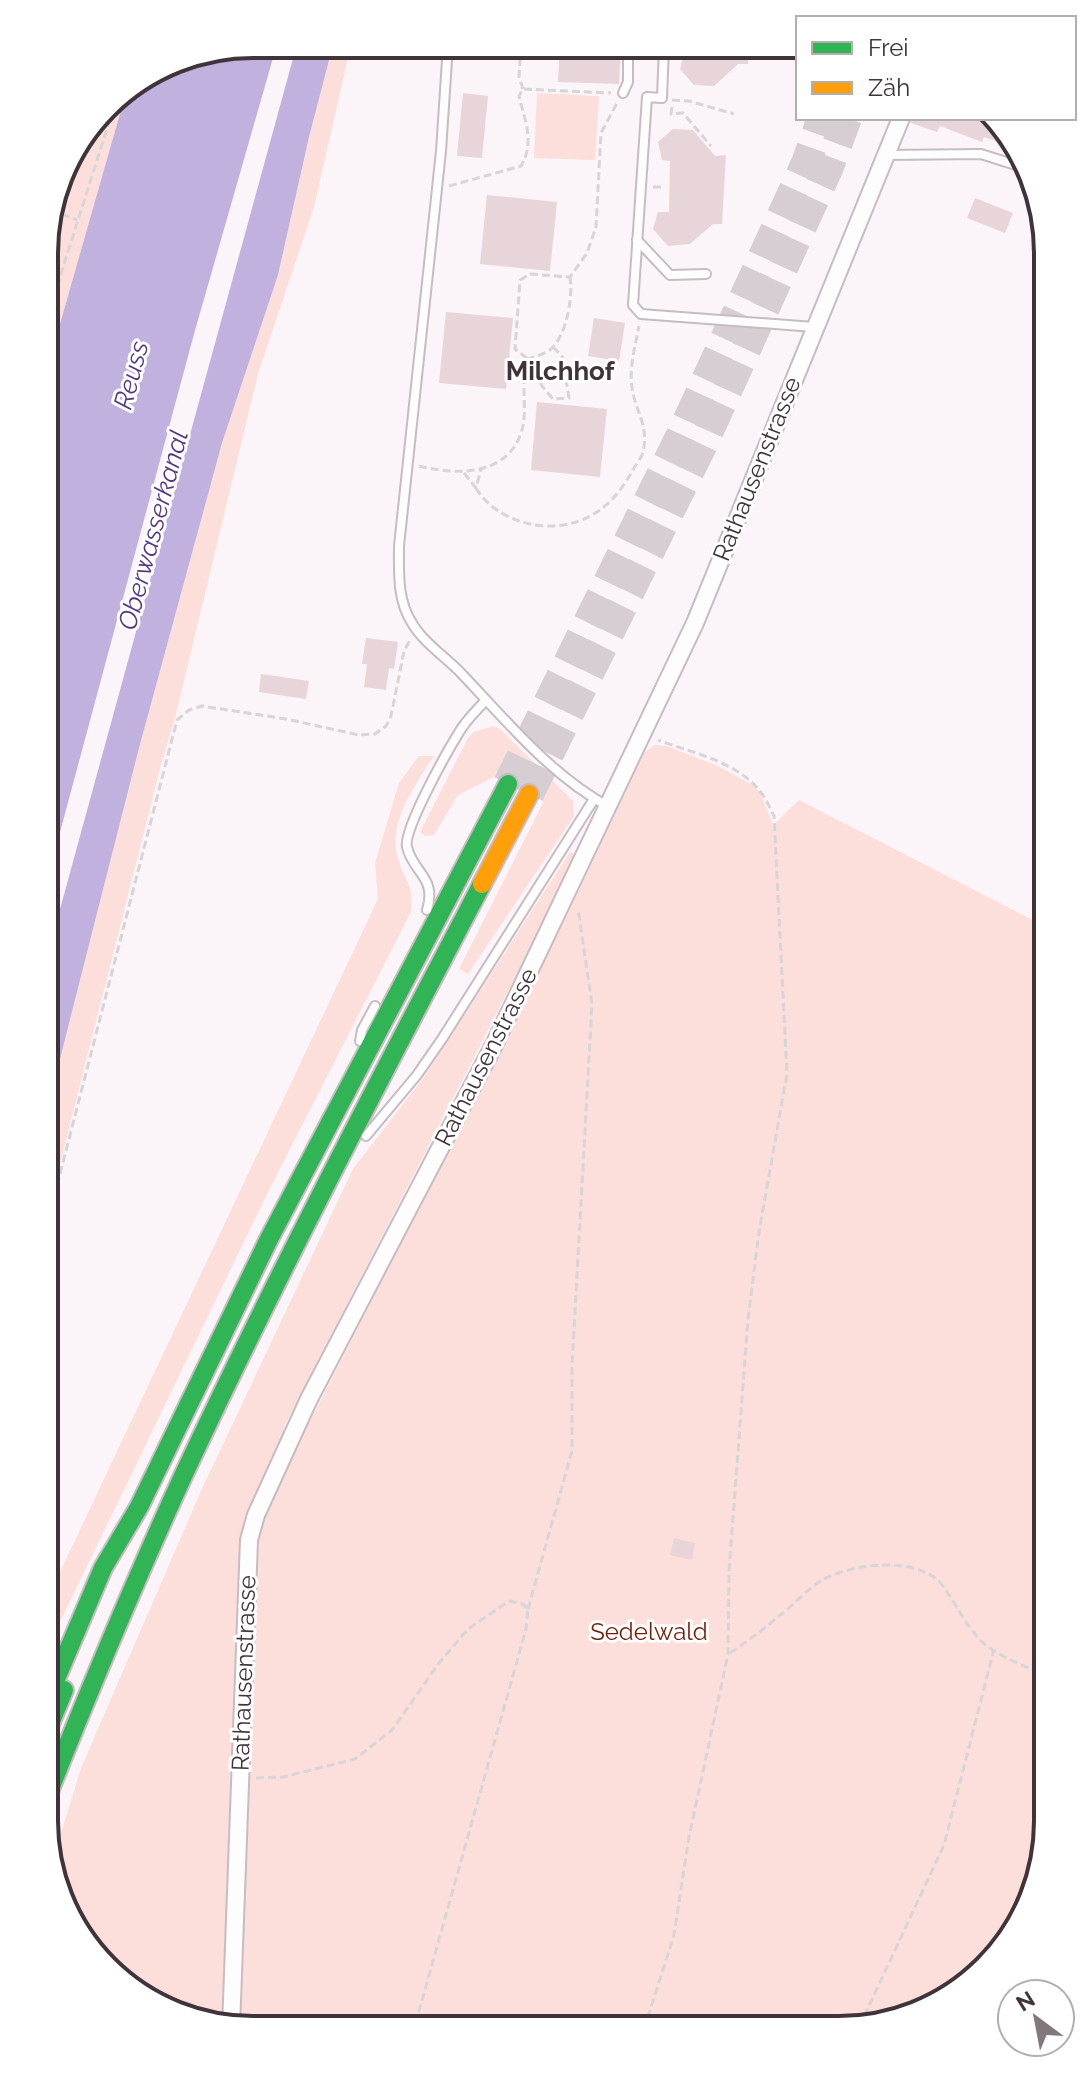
<svg xmlns="http://www.w3.org/2000/svg" width="1092" height="2074" viewBox="0 0 1092 2074" font-family="Raleway,sans-serif">
	<rect width="100%" height="100%" fill="#fbf4f8"/>
	<g fill="#fcdfda">
		<path d="M333,45h18l-37,162 -56,167 -83,344 -14,47 -116,458v-105l94,-370 83,-305 56,-168 31,-138z"/>
		<path d="M127,89l-81,284v-147l20,-66 49,-64z"/>
		<path d="M537,93l62,3 -4,64 -61,-2z"/>
		<path d="M493,726l7,3 73,72 1,15 -106,158 -9,-5 84,-166 -1,-4 -42,-25 -42,21 -24,40 -9,1 -5,-4 48,-94 6,-6z"/>
		<path d="M655,745l11,1 50,19 37,20 8,9 12,31 26,-25 249,128v907l-44,114 -98,70 -67,11 -614,-2 -109,-50 -61,-90 -4,-22 30,-98 120,-277 152,-322 71,-92 146,-225 8,3 -295,574 18,10 262,-515 81,-171z"/>
		<path d="M419,756h15c-18,28 -47,67 -36,103 8,25 16,23 13,53l-144,282 -223,461v-49l334,-707 -3,-36 24,-80z"/>
	</g>
	<g fill="#c0b1df">
		<path d="M253,44h24l-83,290 -149,554 1,-515 81,-284 47,-29z"/>
		<path d="M297,44l36,1 -24,92 -31,138 -56,168 -83,305 -94,370v-154z"/>
	</g>
	<g fill="#e7d5d9">
		<path d="M466,45l31,1 -1,14 -30,-2z"/>
		<path d="M560,46h61l-2,38 -61,-2z"/>
		<path d="M698,47h51l-1,17h-10l-24,22 -20,-1 -14,-16 4,-16 14,-1z"/>
		<path d="M463,93l25,3 -6,62 -25,-2z"/>
		<path d="M912,118h80l18,28 -26,-9 -2,5 -42,-16 -3,6 -26,-9z"/>
		<path d="M673,129l20,1 22,26 11,-1 -4,69h-9l-23,20 -22,2 -15,-17 5,-17h11l1,-51 -8,-1 -4,-18z"/>
		<path d="M487,195l70,7 -7,69 -70,-7z"/>
		<path d="M975,198l38,15 -8,20 -38,-15z"/>
		<path d="M446,312l67,6 -7,71 -67,-6z"/>
		<path d="M594,318l31,5 -6,38 -31,-5z"/>
		<path d="M537,402l70,7 -7,68 -69,-7z"/>
		<path d="M366,638l32,4 -4,27 -5,-1 -3,22 -22,-3 3,-23h-5z"/>
		<path d="M261,674l48,7 -3,18 -47,-7z"/>
		<path d="M674,1538l21,5 -3,17 -22,-5z"/>
	</g>
	<g fill="none" stroke-linecap="round" stroke-linejoin="round">
		<g stroke="#d6ced2" stroke-width="30" stroke-dasharray="30 15" stroke-linecap="butt">
			<path d="M508,784l172,-347 126,-274 16,-45"/>
			<path d="M529,794l173,-348 126,-277 19,-51"/>
		</g>
		<g stroke="#c6bcc2" stroke-width="12">
			<g id="lane">
				<path d="M448,45l-7,106 -42,395c0,26 -2,54 13,77 11,19 32,33 47,48 47,49 91,104 150,136"/>
				<path d="M664,47l-2,51 -15,-1 -14,208 8,9 173,13"/>
				<path d="M538,54v-8"/>
				<path d="M623,93l5,-11v-36"/>
				<path d="M885,155l96,-1 44,14"/>
				<path d="M637,240l33,35 36,-1"/>
				<path d="M427,910c10,-33 -14,-37 -20,-63 -4,-17 40,-95 51,-113 7,-13 18,-23 28,-34"/>
				<path d="M360,1041l2,-11 13,-24"/>
				<path d="M366,1136l51,-61 25,-36 152,-240"/>
			</g>
		</g>
		<g stroke="#c6bcc2" stroke-width="20">
			<path id="street" d="M231,2028l18,-488 7,-25 53,-116 185,-354 201,-422 206,-505"/>
		</g>
		<g stroke="#c6bcc2" stroke-width="22">
			<g id="fast">
				<path d="M44,1707l59,-139 36,-61 130,-268 239,-455"/>
				<path d="M44,1738l20,-48"/>
				<path d="M44,1804c44,-111 90,-221 140,-330 93,-199 196,-395 298,-590"/>
			</g>
		</g>
		<g stroke="#c6bcc2" stroke-width="22">
			<path id="slow" d="M482,884l47,-90"/>
		</g>
		<g stroke="#d7d5d7" stroke-width="3" stroke-dasharray="8 4" stroke-linecap="butt">
			<path d="M521,46l-2,31 4,12"/>
			<path d="M672,100l17,1 45,13"/>
			<path d="M672,107l-1,7 12,-1 28,33"/>
			<path d="M449,186l72,-20c14,-24 4,-45 -2,-70l4,-7 88,4"/>
			<path d="M653,187h12"/>
			<path d="M51,210l26,10"/>
			<path d="M46,321l72,-227"/>
			<path d="M553,347l9,9 7,42 -16,1 -11,-13 -14,-27 -13,-10 5,-69 10,-6 40,3 17,-24 9,-26 5,-94 16,-30"/>
			<path d="M419,466c36,9 87,11 102,-33 8,-23 -2,-51 7,-74 8,-3 18,-5 24,-11 15,-15 21,-51 18,-71"/>
			<path d="M464,473l12,15 5,-19"/>
			<path d="M476,488c14,24 45,38 73,38 41,0 67,-24 85,-58 3,-5 8,-11 9,-16 6,-24 -6,-39 -10,-59 -5,-22 2,-46 6,-67"/>
			<path d="M45,1232l132,-512 12,-10 13,-4 84,13 73,16 16,-1 11,-8 5,-10 13,-65 6,-11"/>
			<path d="M528,1609l44,-158v-85l20,-362 -14,-95"/>
			<path d="M730,1653c21,-14 40,-29 59,-45 13,-12 27,-27 44,-33 30,-12 88,-18 110,11 13,18 23,40 39,56 15,13 46,27 66,33"/>
			<path d="M256,1778l27,-1 72,-18 37,-29 47,-67 29,-34 41,-28 14,3 5,5 -2,20 -112,400"/>
			<path d="M859,2027l85,-182 50,-196"/>
			<path d="M644,2029l30,-94 15,-98 39,-183 1,-83 19,-252 11,-87 28,-158 -13,-258c-4,-7 -7,-16 -12,-22 -22,-32 -70,-41 -104,-54"/>
		</g>
		<use href="#lane" stroke="#fefdfe" stroke-width="8"/>
		<use href="#street" stroke="#fefdfe" stroke-width="16"/>
		<use href="#fast" stroke="#30b455" stroke-width="18"/>
		<use href="#slow" stroke="#ff9f0a" stroke-width="18"/>
	</g>
	<g text-anchor="middle" stroke-width="6" stroke-linejoin="round" paint-order="stroke">
		<g font-size="24" fill="#40343a" stroke="#fff">
			<text transform="translate(757 469) rotate(-68)" y="8">Rathausenstrasse</text>
			<text transform="translate(486 1057) rotate(-63)" y="8">Rathausenstrasse</text>
			<text transform="translate(244 1673) rotate(-88)" y="8">Rathausenstrasse</text>
		</g>
		<g font-size="24" fill="#761f08" stroke="#fff">
			<text x="649" y="1640">Sedelwald</text>
		</g>
		<g font-size="26" font-weight="bold" fill="#40343a" stroke="#fff">
			<text x="560" y="380">Milchhof</text>
		</g>
		<g font-size="26" font-style="italic" fill="#553986" stroke="#fff">
			<text transform="translate(131 375) rotate(-75)" y="9">Reuss</text>
			<text transform="translate(153 530) rotate(-75)" y="9">Oberwasserkanal</text>
		</g>
	</g>
	<path d="M0 0H1092V2074H0ZM253 58H839A195 195 0 0 1 1034 253V1821A195 195 0 0 1 839 2016H253A195 195 0 0 1 58 1821V253A195 195 0 0 1 253 58Z" fill="#fff" fill-rule="evenodd"/>
	<path fill="none" stroke="#40343a" stroke-width="4" d="M253 58H839A195 195 0 0 1 1034 253V1821A195 195 0 0 1 839 2016H253A195 195 0 0 1 58 1821V253A195 195 0 0 1 253 58Z"/>
	<rect x="796" y="16" width="280" height="104" fill="#ffffff" stroke="#b3aeb0" stroke-width="2"/>
	<rect x="812" y="42" width="40" height="12" fill="#30b455" stroke="#b3aeb0" stroke-width="2"/>
	<text x="868" y="56" font-size="24" fill="#40343a">Frei</text>
	<rect x="812" y="82" width="40" height="12" fill="#ff9f0a" stroke="#b3aeb0" stroke-width="2"/>
	<text x="868" y="96" font-size="24" fill="#40343a">Zäh</text>
	<g transform="translate(1036 2018) rotate(328)"><circle r="38" fill="#ffffff" stroke="#b3aeb0" stroke-width="2"/>
	<path d="M0-6L14 30L0 20L-14 30Z" fill="#81777c"/>
	<text y="-12" font-size="22" font-weight="bold" text-anchor="middle" fill="#40343a">N</text>
	</g>
</svg>
